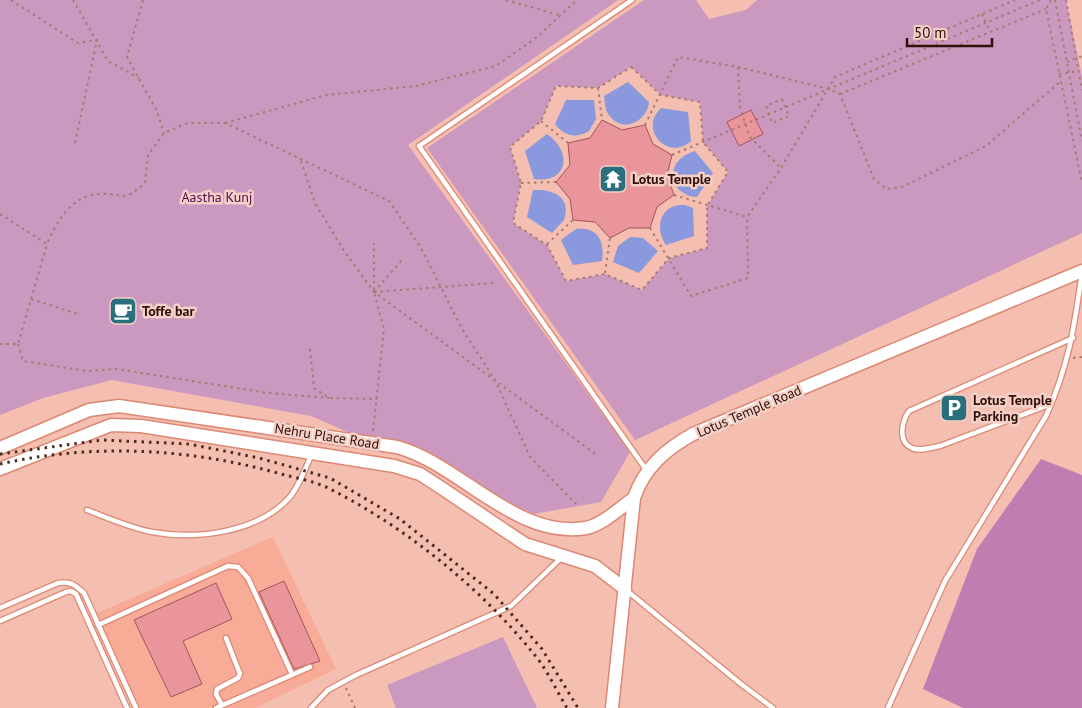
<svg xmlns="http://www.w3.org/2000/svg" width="1082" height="708" viewBox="0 0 1082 708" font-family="'PT Sans',sans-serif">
	<rect width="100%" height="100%" fill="#f4beb0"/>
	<path fill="#f8ab97" d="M273,537l63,132 -81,39h-117l-43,-94z"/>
	<g fill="#cb98bf" fill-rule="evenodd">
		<path d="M0,0h618l-210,145 222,307 -29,50 -67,12 -223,-98 -199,-36 -69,18 -43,17z"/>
		<path d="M644,0h52l13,19 37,-9 11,-10h309l16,77v156l-447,207 -208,-292zM631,67l30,28 39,7 3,40 25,30 -21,34v42l-38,10 -27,32 -37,-16 -39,7 -19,-36 -34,-22 8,-40 -11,-36 31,-26 15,-35 42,2z"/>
		<path d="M503,637l34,71h-141l-9,-23z"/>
	</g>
	<path fill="#bf7eb1" d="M1041,459l41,16v233h-119l-40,-19 54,-140z"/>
	<g fill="#8a98dd">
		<path d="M628,82l21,20c-2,20 -27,32 -40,13 -4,-5 -4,-12 -5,-19z"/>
		<path d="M566,100h28l2,19 -7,12c-13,8 -25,5 -34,-7z"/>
		<path d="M661,108l27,4 3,29c-23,21 -53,-12 -30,-33z"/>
		<path d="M547,134c26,18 21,50 -13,45l-9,-28z"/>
		<path d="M695,151l18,22 -16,24 -8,-1 -10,-6c-13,-18 -3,-33 16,-39z"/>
		<path d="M533,190c19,-1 39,6 31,30l-12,13 -25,-16z"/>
		<path d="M685,205l8,3 1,28 -28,9c-12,-17 -6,-42 19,-40z"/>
		<path d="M576,229c22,-3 29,13 26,32l-29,4 -12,-25z"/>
		<path d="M630,237l13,1 15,13 -19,22 -26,-11 5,-16z"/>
	</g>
	<g fill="#ea949b" stroke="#a5535b">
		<path d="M751,110l12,24 -24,12 -12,-24z"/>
		<path d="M602,120l20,10 23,-5 8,19 19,11 -5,20 7,20 -17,12 -7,21h-21l-19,10 -15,-16 -22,-2 -3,-21 -14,-17 14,-17 -2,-22 22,-5z"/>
		<path d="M284,581l36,80 -26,8 -35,-77z"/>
		<path d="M216,583l16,36 -49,22 19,43 -31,13 -37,-77z"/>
	</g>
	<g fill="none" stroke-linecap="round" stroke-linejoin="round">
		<g stroke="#dd8873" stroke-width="7">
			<g id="lane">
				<path d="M632,0l-213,146 228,325"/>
				<path d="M1051,404l-111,42c-8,1 -20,6 -28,2 -15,-6 -10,-27 -3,-37l164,-73"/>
				<path d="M87,510c21,8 43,18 65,22 44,8 105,1 137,-34 10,-11 16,-30 23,-44"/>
				<path d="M626,590l115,94 32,24"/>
				<path d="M0,608l58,-25c13,-2 17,2 26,10l52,115"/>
				<path d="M0,621l66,-29 5,-1 5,3 51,114"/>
				<path d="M98,625l130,-59 10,1 10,11 44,96"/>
				<path d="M222,705l-6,-11 1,-5 21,-11 2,-4 -14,-36"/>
				<path d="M216,708l94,-41"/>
				<path d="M311,708l17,-18 28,-15 155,-69 50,-48"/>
				<path d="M888,708l57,-127 101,-165c23,-51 28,-88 36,-143"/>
			</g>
		</g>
		<g stroke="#dd8873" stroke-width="15">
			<g id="secondary">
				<path d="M0,448l89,-38 30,-4 278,41c63,17 119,93 189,81 16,-3 34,-20 48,-30"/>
				<path d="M0,469l111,-44 30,1 253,40 26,8 20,13 85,57 70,22 30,23"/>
				<path d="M612,708l22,-210c10,-30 32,-49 59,-64l389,-163"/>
			</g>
		</g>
		<g stroke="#a97b70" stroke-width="2" stroke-dasharray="2.5 4" stroke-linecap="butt">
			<path d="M11,0l67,43 19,-3 -22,103"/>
			<path d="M73,0l35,61 31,17"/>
			<path d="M143,0l-16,57 30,54 7,22"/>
			<path d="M506,0l53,15"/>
			<path d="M1051,0l-5,9 36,174"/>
			<path d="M1055,0l27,141"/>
			<path d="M1066,0l16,90"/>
			<path d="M982,14l8,18"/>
			<path d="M1067,62l15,-6"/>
			<path d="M631,67l30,28 39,7 3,40 25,30 -21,34v42l-38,10 -27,32 -37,-16 -39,7 -19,-36 -34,-22 8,-40 -11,-36 31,-26 15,-35 42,2z"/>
			<path d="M738,67l2,41 10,29 31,31"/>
			<path d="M1059,74l20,-3"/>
			<path d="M598,88l4,32"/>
			<path d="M840,94l206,-85"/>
			<path d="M782,99l7,17 -17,7 -6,-17z"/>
			<path d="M541,121l27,22"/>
			<path d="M225,123l101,-28 90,-9 80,-20 41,-29 40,-37"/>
			<path d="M645,125l33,-68 60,10 91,22 11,5 34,85 13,10 15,-2 84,-41 75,-65"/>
			<path d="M672,155l368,-155"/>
			<path d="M301,161l14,42 29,48 30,41 223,163"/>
			<path d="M521,183l35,-1"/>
			<path d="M674,195l73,22 34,-49 54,-91 180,-77"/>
			<path d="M0,214l47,30c10,-24 27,-51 55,-50 24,0 21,8 43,-11l3,-28 16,-22 24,-10h37l164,78 32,47 41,81 33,51 35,77 48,49"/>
			<path d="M650,228l41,68 57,-18 -1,-61"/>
			<path d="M547,244l26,-24"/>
			<path d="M605,273l5,-35"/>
			<path d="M374,292l120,-9"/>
			<path d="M374,292l28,-32"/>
			<path d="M31,299l47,15"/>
			<path d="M0,344h18l29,-100"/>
			<path d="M18,344l5,17 64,10 29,-2 152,24 61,5"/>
			<path d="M310,349l4,39 15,10 48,1"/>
			<path d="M1073,358l9,-1"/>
			<path d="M373,431l11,-102 -10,-37v-49"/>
			<path d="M346,688l9,20"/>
		</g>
		<use href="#lane" stroke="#fff" stroke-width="4.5"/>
		<use href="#secondary" stroke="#fff" stroke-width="12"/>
		<g stroke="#4c2921" stroke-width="3" stroke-dasharray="2.5 5" stroke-linecap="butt">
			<path d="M0,454l102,-14 87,4 70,14 71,20 70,41 94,75 48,55 36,59"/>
			<path d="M0,464c94,-21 189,-16 281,10 15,4 33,7 47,14 76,38 152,99 205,165 14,16 23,37 34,55"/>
		</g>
	</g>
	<defs>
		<g id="temple-square" transform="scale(1.4375)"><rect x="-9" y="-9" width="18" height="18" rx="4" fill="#2a6f7e" stroke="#f5d0c7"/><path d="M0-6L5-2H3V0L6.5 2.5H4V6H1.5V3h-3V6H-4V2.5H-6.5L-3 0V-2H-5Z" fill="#fff"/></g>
		<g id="cafe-square" transform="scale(1.4375)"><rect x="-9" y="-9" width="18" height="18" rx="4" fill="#2a6f7e" stroke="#f5d0c7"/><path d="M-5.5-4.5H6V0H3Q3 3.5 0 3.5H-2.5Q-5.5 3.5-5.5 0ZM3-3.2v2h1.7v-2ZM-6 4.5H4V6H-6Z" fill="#fff"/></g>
		<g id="parking-square" transform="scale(1.4375)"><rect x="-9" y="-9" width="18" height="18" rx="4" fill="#2a6f7e" stroke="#f5d0c7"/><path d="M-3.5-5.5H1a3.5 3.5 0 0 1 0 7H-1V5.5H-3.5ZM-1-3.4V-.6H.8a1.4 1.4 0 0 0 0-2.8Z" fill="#fff"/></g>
	</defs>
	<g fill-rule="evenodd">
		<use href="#temple-square" x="613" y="179"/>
		<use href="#cafe-square" x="123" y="311"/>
		<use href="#parking-square" x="954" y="408"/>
	</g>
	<g text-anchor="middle" stroke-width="5" stroke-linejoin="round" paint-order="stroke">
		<g font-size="14" font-weight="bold" fill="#301009" stroke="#f5d0c7" text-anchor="start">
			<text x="632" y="184">Lotus Temple</text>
			<text x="142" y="316">Toffe bar</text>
			<text x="973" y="405">Lotus Temple<tspan x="973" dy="16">Parking</tspan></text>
		</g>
		<g font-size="14" fill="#58084e" stroke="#f5d0c7">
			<text x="217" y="202">Aastha Kunj</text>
		</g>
		<g font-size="14" fill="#301009" stroke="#f5d0c7">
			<text transform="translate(749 411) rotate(-23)" y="5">Lotus Temple Road</text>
			<text transform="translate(327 436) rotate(9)" y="5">Nehru Place Road</text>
		</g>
	</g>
	<path d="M907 38v8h85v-8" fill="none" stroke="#301009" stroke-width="2.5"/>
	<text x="914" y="38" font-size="15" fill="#301009" stroke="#f5d0c7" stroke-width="4" paint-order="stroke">50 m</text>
</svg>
